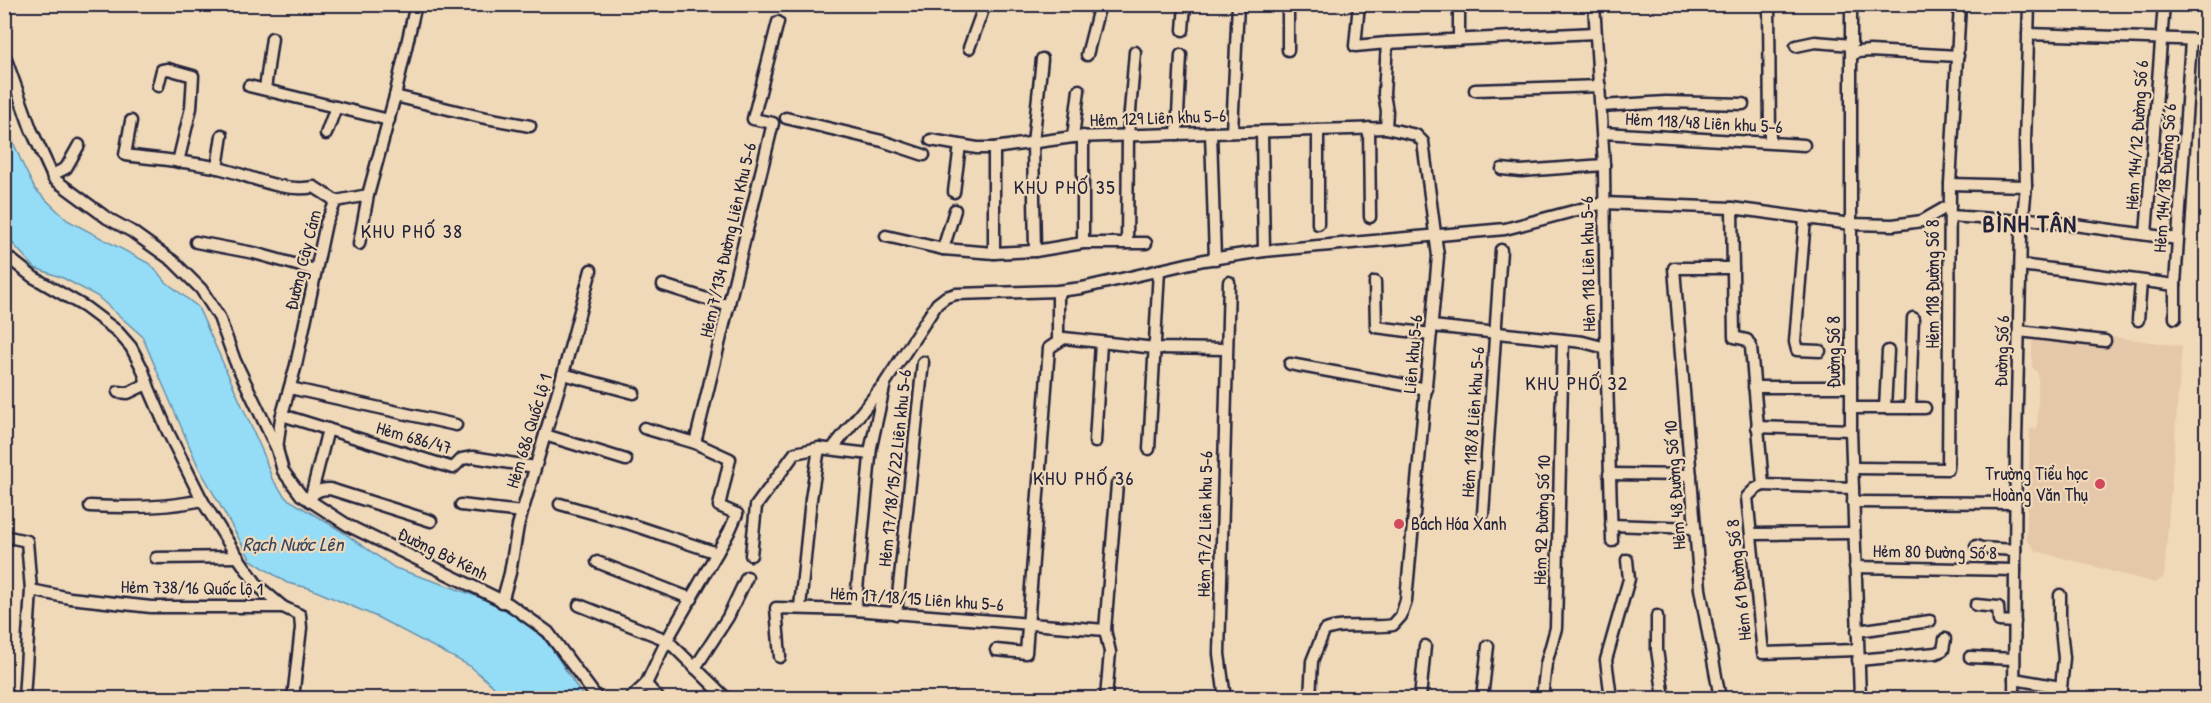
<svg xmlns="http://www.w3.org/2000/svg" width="2211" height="703" viewBox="0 0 2211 703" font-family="'Patrick Hand',sans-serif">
	<rect width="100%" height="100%" fill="#f0d9b9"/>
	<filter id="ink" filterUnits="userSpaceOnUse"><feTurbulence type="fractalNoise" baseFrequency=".0167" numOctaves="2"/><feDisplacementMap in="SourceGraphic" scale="12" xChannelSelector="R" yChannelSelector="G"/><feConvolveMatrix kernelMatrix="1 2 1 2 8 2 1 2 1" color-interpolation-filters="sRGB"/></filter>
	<g filter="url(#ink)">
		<path fill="#e5c8aa" d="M2045,328l137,18 -18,231 -9,6 -119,-32 -10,-12 4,-110 7,-1 1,-32v-22l-6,-7v-27z"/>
		<path fill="#95dcf7" stroke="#6792ac" stroke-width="1.5" d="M4,121l19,44 12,24 32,31 83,44 16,18 32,25 66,148 8,24 14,19 52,31 57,39 59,20 44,16 21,10 16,14 17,21 32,49h-82l-9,-12 -23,-20 -93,-49 -68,-29 -22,-5 -36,-23 -53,-94 -56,-130 -45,-40 -34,-18 -28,-10 -30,-33z"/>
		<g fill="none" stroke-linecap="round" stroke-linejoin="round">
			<g stroke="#22223b" stroke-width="15">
				<g id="minor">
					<path d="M416,4l-21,92 -27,99 -32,6 -10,22 -30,142 -15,53 -4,31 6,22 18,24 48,31 160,78 39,28 49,66"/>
					<path d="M1769,4l1,138"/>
					<path d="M1851,4v426l9,268"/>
					<path d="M1183,30l2,-26"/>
					<path d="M2028,34l178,6"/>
					<path d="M1459,40v-36"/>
					<path d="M1387,43l208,-10"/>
					<path d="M1796,46l19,-4 37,3"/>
					<path d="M969,48l16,-44"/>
					<path d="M1288,50v-46"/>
					<path d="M4,54l27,75 23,50 53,39 24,13 42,30 28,28 18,28 16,44 42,88"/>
					<path d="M1087,55l13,-51"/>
					<path d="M1852,55l6,-3 12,-1 88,5"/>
					<path d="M158,86l4,-16 6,-1 25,7 -2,32 -13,54"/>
					<path d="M249,86l140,34"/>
					<path d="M265,89l7,-51"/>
					<path d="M1475,90l125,-4"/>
					<path d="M395,96l86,21 49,9"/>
					<path d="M1601,106l65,-4 77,2"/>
					<path d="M786,118l96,23 42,14"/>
					<path d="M131,121l-6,34c30,4 60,6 89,12 34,7 65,26 100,20l22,14"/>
					<path d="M1369,128l1,89"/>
					<path d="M1318,130v94"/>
					<path d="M1232,132l6,-128"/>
					<path d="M1262,132l2,119"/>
					<path d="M1211,133l4,126"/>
					<path d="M1603,133l201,12"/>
					<path d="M326,134l10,-27"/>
					<path d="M1177,134l4,-79"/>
					<path d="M1073,137l6,-47"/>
					<path d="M931,140l46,8h17l79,-11 313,-9"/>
					<path d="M217,168l5,-33"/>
					<path d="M1502,169l19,2 83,-6"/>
					<path d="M52,175l14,-7 13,-23"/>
					<path d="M1950,184l76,2"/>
					<path d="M954,192l6,-47"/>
					<path d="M1732,208l2,129 13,3 4,7 12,138 -8,4 -8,8 16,156 94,-3"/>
					<path d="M1950,216l72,5"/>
					<path d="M2022,218l156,21"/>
					<path d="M1805,219l-10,123 2,8 23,1"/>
					<path d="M2146,234l18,-230"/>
					<path d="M886,236l57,13 51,4 41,-2 48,-8h63"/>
					<path d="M196,242l58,11 61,17"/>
					<path d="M1083,243v-107"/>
					<path d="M1127,243l1,-108 7,-83"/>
					<path d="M359,244l9,-49"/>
					<path d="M943,249l12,-39"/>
					<path d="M1035,251l-2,-108 9,-84"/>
					<path d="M994,253v-105"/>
					<path d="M4,254l29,23 52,30 32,24 14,16 11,21 7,20 19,44 34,68 31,50 25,36 25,21 17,8 1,13 -8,70"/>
					<path d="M2021,265l154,20"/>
					<path d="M1375,282l1,45 55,7"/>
					<path d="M663,285l66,21"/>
					<path d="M2175,318v-33l16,-245"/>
					<path d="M2138,320l3,-38"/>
					<path d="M1432,326l151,16 23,6 -2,-183 -10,-161"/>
					<path d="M2019,331l86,10"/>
					<path d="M1058,342v-51"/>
					<path d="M1606,348l6,193"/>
					<path d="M1290,364l137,25"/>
					<path d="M563,374l71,19"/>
					<path d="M1754,387h97"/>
					<path d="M290,388l166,37"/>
					<path d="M118,392l10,1 19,-9"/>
					<path d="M1851,408h74"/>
					<path d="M1885,408l3,-57"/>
					<path d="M1910,408l3,-90"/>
					<path d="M282,415l171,53 9,-9 11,-2 62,10"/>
					<path d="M1757,427l94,3"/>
					<path d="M644,428l51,15 35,16 -11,47 18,8"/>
					<path d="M545,435l81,25"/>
					<path d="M1095,442l6,-99"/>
					<path d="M695,443l78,-320 -20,-4 25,-97"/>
					<path d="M832,449l49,-61"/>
					<path d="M1149,449l10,-179"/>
					<path d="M1853,468l95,1 2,-285 10,-180"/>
					<path d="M1609,474l82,1"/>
					<path d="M1763,485l90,3"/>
					<path d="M311,496l17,-67"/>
					<path d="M310,501c2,-10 11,-12 20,-12l101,32"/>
					<path d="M1853,502l162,1"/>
					<path d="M560,504l67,19 90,30"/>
					<path d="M461,505l61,7"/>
					<path d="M90,506c36,2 76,2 112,-6"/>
					<path d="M1483,514l18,-264"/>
					<path d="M1611,525l84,3"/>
					<path d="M1751,534l103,-1"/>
					<path d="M4,536l23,5 4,49 -7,108"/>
					<path d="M1976,546l5,2 34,2"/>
					<path d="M751,555l5,-49 39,-53 24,-5 51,6"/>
					<path d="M156,558l82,-1"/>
					<path d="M597,562l95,37"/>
					<path d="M1855,567l160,3"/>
					<path d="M31,590l39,8 81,9h132"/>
					<path d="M502,602l8,-29 8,-47 45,-152 28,-104"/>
					<path d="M579,605l88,35 59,58"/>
					<path d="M1976,605l22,2 1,14 16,1"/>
					<path d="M800,607l11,-108 8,-51"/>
					<path d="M855,610l16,-163 14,-64 52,-79 9,-7 10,-3 102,-3 24,-3 122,-28 60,-9 241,-22 99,-26 128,5 119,16 42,1 29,-4 28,-16"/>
					<path d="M896,614l27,-252"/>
					<path d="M1657,616v34l7,48"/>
					<path d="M1857,631l73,-10"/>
					<path d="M996,650l30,3 23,-305 15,-10 91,10 71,1"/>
					<path d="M780,657l-4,-49 79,2 250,20"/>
					<path d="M1970,657l44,2"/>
					<path d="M1858,660l78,-7 7,-3 2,-11"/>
					<path d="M695,668l33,-51 19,-40"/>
					<path d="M2014,679l46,8"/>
					<path d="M646,684l12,14"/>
					<path d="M631,698l15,-14 21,-44 62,-108 8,-18"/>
					<path d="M1106,698l4,-46 -5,-22 12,-146"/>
					<path d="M1225,698l-6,-44 10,-372"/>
					<path d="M1310,698l2,-37 12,-30c18,-9 48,-2 69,-6l8,-9 5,-16 30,-322 2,-22 -15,-114 -7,-7 -30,-7 1,-17 -3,-17 3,-51 -32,3 4,-42"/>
					<path d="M1420,698l5,-52"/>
					<path d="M1482,698l6,-52"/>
					<path d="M1542,698l4,-34 10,-36 7,-288"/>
					<path d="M1611,698l-5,-38 23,-81 -2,-19"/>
					<path d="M1720,698l-20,-109 -26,-321h59"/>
					<path d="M2014,698l2,-256 5,-205 5,-51 -1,-43 4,-139"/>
					<path d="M2060,698l4,-40 -4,-39v-24"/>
				</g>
			</g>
			<use href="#minor" stroke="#f0d9b9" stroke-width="10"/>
		</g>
	</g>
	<g fill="#d1495b" stroke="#f0d9b9" stroke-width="2">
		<circle cx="2100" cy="484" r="6"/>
		<circle cx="1399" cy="524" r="6"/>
	</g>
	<g text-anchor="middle" stroke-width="4.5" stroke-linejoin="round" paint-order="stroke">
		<g font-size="18" fill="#22223b" stroke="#f0d9b9">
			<text transform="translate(1158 118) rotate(-2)" y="6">Hẻm 129 Liên khu 5-6</text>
			<text transform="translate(1704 123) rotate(3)" y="6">Hẻm 118/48 Liên khu 5-6</text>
			<text transform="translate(2137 135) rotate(-86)" y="6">Hẻm 144/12 Đường Số 6</text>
			<text transform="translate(2165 178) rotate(-86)" y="6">Hẻm 144/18 Đường Số 6</text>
			<text transform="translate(728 240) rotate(-77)" y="6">Hẻm 7/134 Đường Liên Khu 5-6</text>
			<text transform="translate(303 260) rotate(-76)" y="6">Đường Cây Cám</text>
			<text transform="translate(1588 264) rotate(-91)" y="6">Hẻm 118 Liên khu 5-6</text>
			<text transform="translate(1933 284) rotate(-90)" y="6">Hẻm 118 Đường Số 8</text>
			<text transform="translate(2002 351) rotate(-88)" y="6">Đường Số 6</text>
			<text transform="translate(1834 352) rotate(-90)" y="6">Đường Số 8</text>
			<text transform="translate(1413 354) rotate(-85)" y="6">Liên khu 5-6</text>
			<text transform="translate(1473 422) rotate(-86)" y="6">Hẻm 118/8 Liên khu 5-6</text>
			<text transform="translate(529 431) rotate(-73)" y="6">Hẻm 686 Quốc lộ 1</text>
			<text transform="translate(414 438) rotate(16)" y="6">Hẻm 686/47</text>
			<text transform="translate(895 468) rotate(-84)" y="6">Hẻm 17/18/15/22 Liên khu 5-6</text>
			<text transform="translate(1675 485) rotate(-94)" y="6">Hẻm 48 Đường Số 10</text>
			<text transform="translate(1542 520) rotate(-88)" y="6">Hẻm 92 Đường Số 10</text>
			<text transform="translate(1205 524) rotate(-89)" y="6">Hẻm 17/2 Liên khu 5-6</text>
			<text transform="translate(1935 552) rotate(1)" y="6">Hẻm 80 Đường Số 8</text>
			<text transform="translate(443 554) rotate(26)" y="6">Đường Bờ Kênh</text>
			<text transform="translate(1739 580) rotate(-96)" y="6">Hẻm 61 Đường Số 8</text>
			<text transform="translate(192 588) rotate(1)" y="6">Hẻm 738/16 Quốc lộ 1</text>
			<text transform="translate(917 599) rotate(4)" y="6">Hẻm 17/18/15 Liên khu 5-6</text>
		</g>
		<g font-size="18" fill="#22223b" stroke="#f0d9b9" text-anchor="end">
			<text x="2088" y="480">Trường Tiểu học<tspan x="2088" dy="21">Hoàng Văn Thụ</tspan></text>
			<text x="1411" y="530" text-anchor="start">Bách Hóa Xanh</text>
		</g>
		<g font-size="20" letter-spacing="1.5" fill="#22223b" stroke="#f0d9b9">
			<text x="1065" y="194">KHU PHỐ 35</text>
			<text x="412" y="238">KHU PHỐ 38</text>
			<text x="1577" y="390">KHU PHỐ 32</text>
			<text x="1084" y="485">KHU PHỐ 36</text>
		</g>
		<g font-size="20" font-style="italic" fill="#394761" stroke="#f0d9b9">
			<text x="293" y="551">Rạch Nước Lên</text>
		</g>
		<g font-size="24" font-weight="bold" letter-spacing="1.5" fill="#22223b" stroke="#f0d9b9">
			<text x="2030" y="232">BÌNH TÂN</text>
		</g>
	</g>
	<rect width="2211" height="703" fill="none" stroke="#f0d9b9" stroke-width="24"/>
	<rect x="12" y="12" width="2187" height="679" fill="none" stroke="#22223b" stroke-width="2" filter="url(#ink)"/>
</svg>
